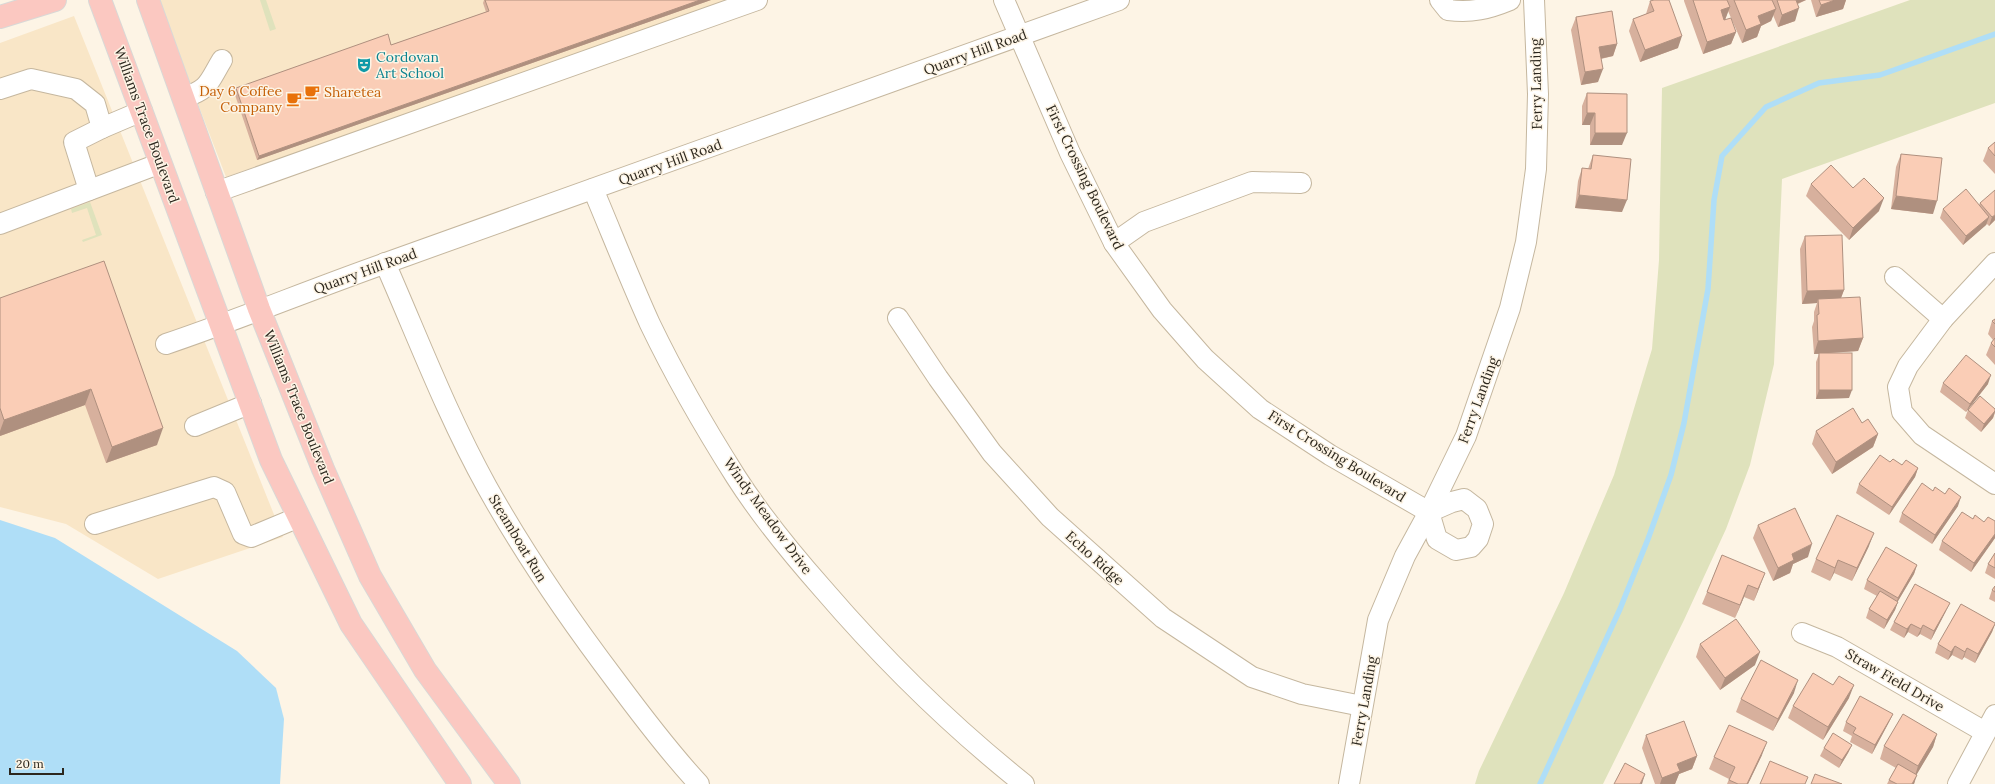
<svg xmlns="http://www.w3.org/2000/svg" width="1995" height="784" viewBox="0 0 1995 784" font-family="Lora,serif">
	<rect width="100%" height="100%" fill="#fdf4e5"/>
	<g fill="#f9e6c7">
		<path d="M158,0h577l-509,177z"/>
		<path d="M74,16l209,521 -125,42 -92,-55 -66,-17v-464z"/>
	</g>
	<g fill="#dfe2bc">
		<path d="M260,0h6l10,29 -6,2z"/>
		<path d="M1910,0h85v103l-213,76 -8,185 -24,101 -24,64 -42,91 -81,164h-128l4,-13 85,-178 50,-118 38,-126 7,-89 3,-172z"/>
		<path d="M90,202l12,33 -19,7 -1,-2 14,-5 -9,-27 -15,5 -1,-4z"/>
	</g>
	<path fill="#afdef7" d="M0,520l55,18 182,113 39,37 8,31 -4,65h-280z"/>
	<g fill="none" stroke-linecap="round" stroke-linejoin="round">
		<path stroke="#afdef7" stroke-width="5.5" d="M1540,784l80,-175 28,-70 23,-64 13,-52 24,-134 6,-89 8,-44 44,-49 53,-24 61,-8 115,-41"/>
		<g stroke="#c5b79f" stroke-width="22">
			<g id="minor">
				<path d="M1004,0l66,153 44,90 48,67 43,49 55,50 70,46 99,57"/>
				<path d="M1440,0l8,10c24,3 40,-1 62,-10"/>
				<path d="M0,89l31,-10 45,10 19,15 7,24 40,-17"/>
				<path d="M183,98c27,-9 25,-15 39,-38"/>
				<path d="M593,189c19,45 37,91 57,135 25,52 55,104 86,153 25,39 56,77 87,112 61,71 128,137 201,195"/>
				<path d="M89,190l-15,-48 28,-14"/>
				<path d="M216,192l541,-192"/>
				<path d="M0,224l161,-61"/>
				<path d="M1114,243l30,-21 108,-40 49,1"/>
				<path d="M385,263c33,75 62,152 102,224 38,68 82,132 129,194 26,35 53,71 83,103"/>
				<path d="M1995,263l-52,56 -35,47 -10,21 4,25 20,23 73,49"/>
				<path d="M1895,277l48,42"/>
				<path d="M898,318l40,60 54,75 58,64 113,101 89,59 50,17 60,12"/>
				<path d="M166,344c74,-25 146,-55 220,-81 244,-88 489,-175 733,-263"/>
				<path d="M195,426l56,-23"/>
				<path d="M1464,499l13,10 6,15 -5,15 -7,8 -15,3 -19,-11 -8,-27 23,-10z"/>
				<path d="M95,524l119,-37 11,5 18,42 8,3 48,-20"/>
				<path d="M1802,633l35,14 148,85"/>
				<path d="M1349,784l29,-164 27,-64 24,-44 37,-76 44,-128 16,-66 10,-73 2,-75 -4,-94"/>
				<path d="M1958,784l37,-69"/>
			</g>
		</g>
		<g stroke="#d9d8d6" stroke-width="24">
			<g id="major">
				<path d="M100,0l171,460 80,164 109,160"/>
				<path d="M148,0l111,309 64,160 47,107 55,94 84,114"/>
				<path d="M0,17l55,-17"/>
			</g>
		</g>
		<use href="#minor" stroke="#fff" stroke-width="20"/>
		<use href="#major" stroke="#fbc8c1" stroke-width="22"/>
	</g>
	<g fill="#d7b09d">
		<path d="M484,0h227l-454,160 -23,-68 2,-4 155,-43 95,-33 -3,-9z"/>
		<path d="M1684,0h122l-8,4 -3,17 -17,6 -5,-12 -2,6 -10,5 -4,11 -15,6 -14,-32 -3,9h-1l12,12 -5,12 -28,10 -19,-53z"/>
		<path d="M1811,0h35l-3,9 -27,8z"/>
		<path d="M1650,1l28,47 -38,14 -11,-31 4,-12 13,-5z"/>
		<path d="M1576,17l41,27 -4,12 -12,3 -3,23 -17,3 -10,-55z"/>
		<path d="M1587,93l35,52h-32v-20h-8v-19z"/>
		<path d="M1995,142v32l-12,-13 5,-13z"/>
		<path d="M1901,154l32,60 -42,-5 5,-42z"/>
		<path d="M1593,155l29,57 -47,-4 3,-27 4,-13 6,1z"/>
		<path d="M1811,184l42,4 26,23 -30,29 -43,-44z"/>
		<path d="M1980,203l15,17 -6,6 -2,-2 -1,1 -23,20 -23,-27 3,-9 36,-4z"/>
		<path d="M1805,236l39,54 -3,8 22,40 -5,13 -32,2 23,45 -33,1v-37l3,-8h-5l-2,-27 2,-6v-9l3,-9 -15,1 -2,-55z"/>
		<path d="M0,298l157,147 -51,18 -21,-58 -85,31z"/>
		<path d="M1995,319v46l-9,-10 5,-12 2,-3 -5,-6 4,-13z"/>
		<path d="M1943,383l45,1 -22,28 -26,-20z"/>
		<path d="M1995,409v4l-2,5 -12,14 -16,-14 3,-8z"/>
		<path d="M1862,423l16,11 -5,13 -41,27 -20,-30 4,-13z"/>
		<path d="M1890,462l28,6 -3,9 -26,38 -33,-22 3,-9z"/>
		<path d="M1933,491l25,15 -26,38 -33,-22 3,-9z"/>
		<path d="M1973,519l11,3 11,-1v17l-24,34 -32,-22 3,-9z"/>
		<path d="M1758,525l50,32 -15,7 -3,9 -17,8 -20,-43z"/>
		<path d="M1869,546l-17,35 -18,-8 -4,8 -19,-9 5,-13z"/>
		<path d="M1995,553v26l-10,-6 3,-9z"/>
		<path d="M1722,555l38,31 -6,15 -10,-4 -9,21 -33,-14 5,-12z"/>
		<path d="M1917,565l-3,9 -16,27 -3,9 -11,19 -18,-11 3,-9 8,-13 -13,-7 3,-9z"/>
		<path d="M1995,586v16l-6,-3 3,-9z"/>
		<path d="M1946,611l-15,29 -11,-6 -3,3 -9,-5 -4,6 -14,-8 4,-8z"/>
		<path d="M1995,624l-3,8 -17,31 -11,-6 -2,3 -10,-5 -4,5 -13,-7 3,-9z"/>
		<path d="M1700,644l55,21 -35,25 -24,-33z"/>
		<path d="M1794,693l-21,38 -37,-19 5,-13z"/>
		<path d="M1849,698l-26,42 -35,-22 5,-12z"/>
		<path d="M1893,714l-4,8 -17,32 -22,-12 2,-6 -9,-5 3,-9z"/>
		<path d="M1937,734l-4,13 -17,28 -2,9h-27l2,-4 7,-12 -16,-9 4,-13z"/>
		<path d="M1646,735l51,21 -5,13 -13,5 -4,10h-20l-13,-36z"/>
		<path d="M1852,745l-4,8 -9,15 -19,-12 4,-8z"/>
		<path d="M1762,755l-14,29h-21l2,-5 -20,-10 5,-12z"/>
	</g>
	<g fill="#af907f">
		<path d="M700,0h11l-454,160 2,-4z"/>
		<path d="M1792,0h14l-17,7z"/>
		<path d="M1835,0h11l-3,9 -27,8 5,-12z"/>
		<path d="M1730,7l-5,13 -9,3 5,-13z"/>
		<path d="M1799,8l-4,13 -17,6 4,-12z"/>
		<path d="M1776,9l-5,12 -10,5 -4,11 -15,6 4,-13 12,-14z"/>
		<path d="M1736,32l-5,12 -28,10 4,-12z"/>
		<path d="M1682,36l-4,12 -38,14 5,-12z"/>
		<path d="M1617,44l-4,12 -19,4 5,-13z"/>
		<path d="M1603,69l-5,13 -17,3 4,-13z"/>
		<path d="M1587,113h8l-5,12h-8z"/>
		<path d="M1595,133h32l-5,12h-32z"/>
		<path d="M1579,195l48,5 -5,12 -47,-4z"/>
		<path d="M1896,196l41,5 -4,13 -42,-5z"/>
		<path d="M1884,198l-5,13 -30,29 4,-12z"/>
		<path d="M1995,215v5l-6,6 3,-9z"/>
		<path d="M1989,217l-3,8 -23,20 3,-9z"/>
		<path d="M1844,290l-5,13 -21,-4 -1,4 -15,1 5,-13z"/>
		<path d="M1863,338l-5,13 -44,3 4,-13z"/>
		<path d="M1991,375l-3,9 -22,28 4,-8z"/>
		<path d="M91,389l-6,16 -85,31v-5l4,-11z"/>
		<path d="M1819,390h33l-3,8 -33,1z"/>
		<path d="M1995,411l-2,7 -12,14 3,-8z"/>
		<path d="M163,428l-6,17 -51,18 6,-16z"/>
		<path d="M1878,434l-5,13 -41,27 4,-12z"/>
		<path d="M1918,468l-3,9 -26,38 3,-8z"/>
		<path d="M1961,497l-3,9 -26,38 3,-9z"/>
		<path d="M1874,533l-5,13 -17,35 5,-13z"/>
		<path d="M1995,534v4l-24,34 3,-9z"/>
		<path d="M1812,544l-4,13 -15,7 -3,9 -17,8 5,-13 14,-14z"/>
		<path d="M1838,560l-4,13 -4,8 5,-13z"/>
		<path d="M1917,565l-3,9 -19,32 3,-8z"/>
		<path d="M1765,573l-5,13 -6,15 4,-12z"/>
		<path d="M1748,585l-4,12 -9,21 5,-13z"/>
		<path d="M1898,602l-3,8 -11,19 3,-9z"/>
		<path d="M1950,603l-4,8 -15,29 3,-9z"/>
		<path d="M1911,624l-3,8 -4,6 3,-9z"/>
		<path d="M1995,624l-3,8 -17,31 3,-9z"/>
		<path d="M1923,625l-3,9 -3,3z"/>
		<path d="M1955,646l-3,9 -4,5 3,-8z"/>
		<path d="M1967,648l-3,9 -2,3 3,-8z"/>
		<path d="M1760,652l-5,13 -35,25 5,-12z"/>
		<path d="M1798,680l-4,13 -21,38 5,-12z"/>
		<path d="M1854,685l-5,13 -26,42 5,-13z"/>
		<path d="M1893,714l-4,8 -17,32 3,-9z"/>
		<path d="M1937,734l-4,13 -19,32 4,-13z"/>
		<path d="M1767,742l-5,13 -14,29h-1z"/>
		<path d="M1852,745l-4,8 -9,15 3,-8z"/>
		<path d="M1697,756l-5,13 -13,5 -4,10h-15l2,-6 15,-14z"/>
		<path d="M1645,774l-3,10h-2z"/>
		<path d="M1917,775l-3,9h-2z"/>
	</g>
	<g fill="#facdb6" stroke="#af907f">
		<path d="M485,0h215l-441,156 -23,-68 152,-54 3,11 98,-34z"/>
		<path d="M1654,0h15l13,36 -37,14 -12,-31 21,-8 -4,-10z"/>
		<path d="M1693,0h34l3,7 -9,3 3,10 7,-2 5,14 -29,10z"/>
		<path d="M1734,0h38l4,9 -18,7 3,8 -15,6z"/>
		<path d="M1777,0h19l3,8 -17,7z"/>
		<path d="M1819,0h16l-14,5z"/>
		<path d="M1612,11l5,33 -18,3 4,22 -18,3 -9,-55z"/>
		<path d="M1587,93l40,1v39h-32v-20h-8z"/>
		<path d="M1995,142v14l-7,-8z"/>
		<path d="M1901,154l41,4 -5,43 -41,-5z"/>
		<path d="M1593,155l38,4 -4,41 -48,-5 3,-27 9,1z"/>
		<path d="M1831,165l22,23 11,-10 20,20 -31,30 -42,-44z"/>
		<path d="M1966,189l23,28 -23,19 -23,-27z"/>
		<path d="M1995,190v25l-3,2 -12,-14z"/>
		<path d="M1842,235l2,55 -37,1 -2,-55z"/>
		<path d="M104,261l59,167 -51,19 -21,-58 -87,31 -4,-12v-110z"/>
		<path d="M1860,297l3,41 -45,3 -1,-26 2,-1 -1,-15z"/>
		<path d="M1995,319v5l-3,-3z"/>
		<path d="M1995,338v9l-4,-4z"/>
		<rect x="1819" y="353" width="33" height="37"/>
		<path d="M1966,355l25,20 -21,29 -27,-21z"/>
		<path d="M1980,396l15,13v2l-11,13 -16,-14z"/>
		<path d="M1853,408l9,15 6,-4 10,15 -42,28 -20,-31z"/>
		<path d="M1880,455l10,7 3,-3 9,6 4,-5 12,8 -26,39 -33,-23z"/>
		<path d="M1922,483l11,8 2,-4 10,7 4,-6 12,9 -26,38 -33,-22z"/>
		<path d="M1795,508l17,36 -20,10 2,6 -16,8 -20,-43z"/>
		<path d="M1962,512l11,7 2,-4 9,7 4,-5 7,4v13l-21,29 -32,-22z"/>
		<path d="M1837,515l37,18 -17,35 -19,-8 -3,8 -19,-9z"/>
		<path d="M1886,547l31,18 -19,33 -31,-18z"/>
		<path d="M1995,553v15l-7,-4z"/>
		<path d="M1722,555l43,18 -7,16 -10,-4 -8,20 -33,-13z"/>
		<path d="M1915,584l35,19 -16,28 -11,-6 -2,4 -10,-5 -4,5 -13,-7z"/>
		<path d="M1995,586v6l-3,-2z"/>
		<path d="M1880,591l18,11 -11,18 -18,-11z"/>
		<path d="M1961,604l34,19v1l-17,30 -11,-6 -2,4 -10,-6 -4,6 -13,-8z"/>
		<path d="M1736,619l24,33 -35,26 -25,-34z"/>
		<path d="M1761,660l37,20 -20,39 -37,-20z"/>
		<path d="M1813,673l20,12 6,-9 15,9 -26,42 -35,-21z"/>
		<path d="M1860,696l33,18 -18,31 -22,-12 3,-5 -10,-6z"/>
		<path d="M1903,714l34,20 -19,32 -34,-20z"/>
		<path d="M1684,721l13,35 -20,8 3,7 -18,7 -16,-43z"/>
		<path d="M1729,725l38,17 -20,42h-9l-9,-4 6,-13 -21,-10z"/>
		<path d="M1833,733l19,12 -10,15 -18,-12z"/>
		<path d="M1770,761l38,16 -3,7h-45z"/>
		<path d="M1625,763l20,11 -5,10h-26z"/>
		<path d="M1898,764l19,11 -5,9h-15l-8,-4z"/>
		<path d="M1815,774l27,10h-31z"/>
	</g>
	<defs>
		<g id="theatre-bare" transform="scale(1.2)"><path d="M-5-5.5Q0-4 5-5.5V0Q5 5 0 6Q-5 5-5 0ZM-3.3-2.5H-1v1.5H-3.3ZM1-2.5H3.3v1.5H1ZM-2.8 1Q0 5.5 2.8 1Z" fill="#0f9aa8" stroke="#fdf4e5" stroke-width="2.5" paint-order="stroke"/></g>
		<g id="cafe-bare" transform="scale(1.2)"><path d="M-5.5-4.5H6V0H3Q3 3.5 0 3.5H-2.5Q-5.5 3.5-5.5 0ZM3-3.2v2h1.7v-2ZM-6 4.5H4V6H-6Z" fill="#e8710a" stroke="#fdf4e5" stroke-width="2.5" paint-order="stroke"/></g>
	</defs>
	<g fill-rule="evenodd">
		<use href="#theatre-bare" x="364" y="65"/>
		<use href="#cafe-bare" x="312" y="92"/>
		<use href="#cafe-bare" x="294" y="99"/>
	</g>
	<g text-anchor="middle" stroke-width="3" stroke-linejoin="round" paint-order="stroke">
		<g font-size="14" fill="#2c271e" stroke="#fdf4e5">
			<text transform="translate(975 52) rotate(-20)" y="5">Quarry Hill Road</text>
			<text transform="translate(1536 84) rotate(-91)" y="5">Ferry Landing</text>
			<text transform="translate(147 125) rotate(70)" y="5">Williams Trace Boulevard</text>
			<text transform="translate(670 162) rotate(-20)" y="5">Quarry Hill Road</text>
			<text transform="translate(1085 177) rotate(64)" y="5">First Crossing Boulevard</text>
			<text transform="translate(365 271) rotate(-20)" y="5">Quarry Hill Road</text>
			<text transform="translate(1478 400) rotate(-70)" y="5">Ferry Landing</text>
			<text transform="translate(299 407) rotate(68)" y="5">Williams Trace Boulevard</text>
			<text transform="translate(1337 456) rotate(32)" y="5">First Crossing Boulevard</text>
			<text transform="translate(768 516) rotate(54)" y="5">Windy Meadow Drive</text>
			<text transform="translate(518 538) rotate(59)" y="5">Steamboat Run</text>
			<text transform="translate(1095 558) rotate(42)" y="5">Echo Ridge</text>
			<text transform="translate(1895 680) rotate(30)" y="5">Straw Field Drive</text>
			<text transform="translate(1364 701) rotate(-80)" y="5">Ferry Landing</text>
		</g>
		<g font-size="14" fill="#0d838f" stroke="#fdf4e5" text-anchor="start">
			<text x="376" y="62">Cordovan<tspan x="376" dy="16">Art School</tspan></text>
		</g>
		<g font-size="14" fill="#c56008" stroke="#fdf4e5" text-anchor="end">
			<text x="282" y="96">Day 6 Coffee<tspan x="282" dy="16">Company</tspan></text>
			<text x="324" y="97" text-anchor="start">Sharetea</text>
		</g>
	</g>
	<path d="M10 768v6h53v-6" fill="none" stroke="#2c271e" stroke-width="2"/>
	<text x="16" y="768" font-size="12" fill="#2c271e" stroke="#fdf4e5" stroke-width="3" paint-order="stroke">20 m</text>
</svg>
